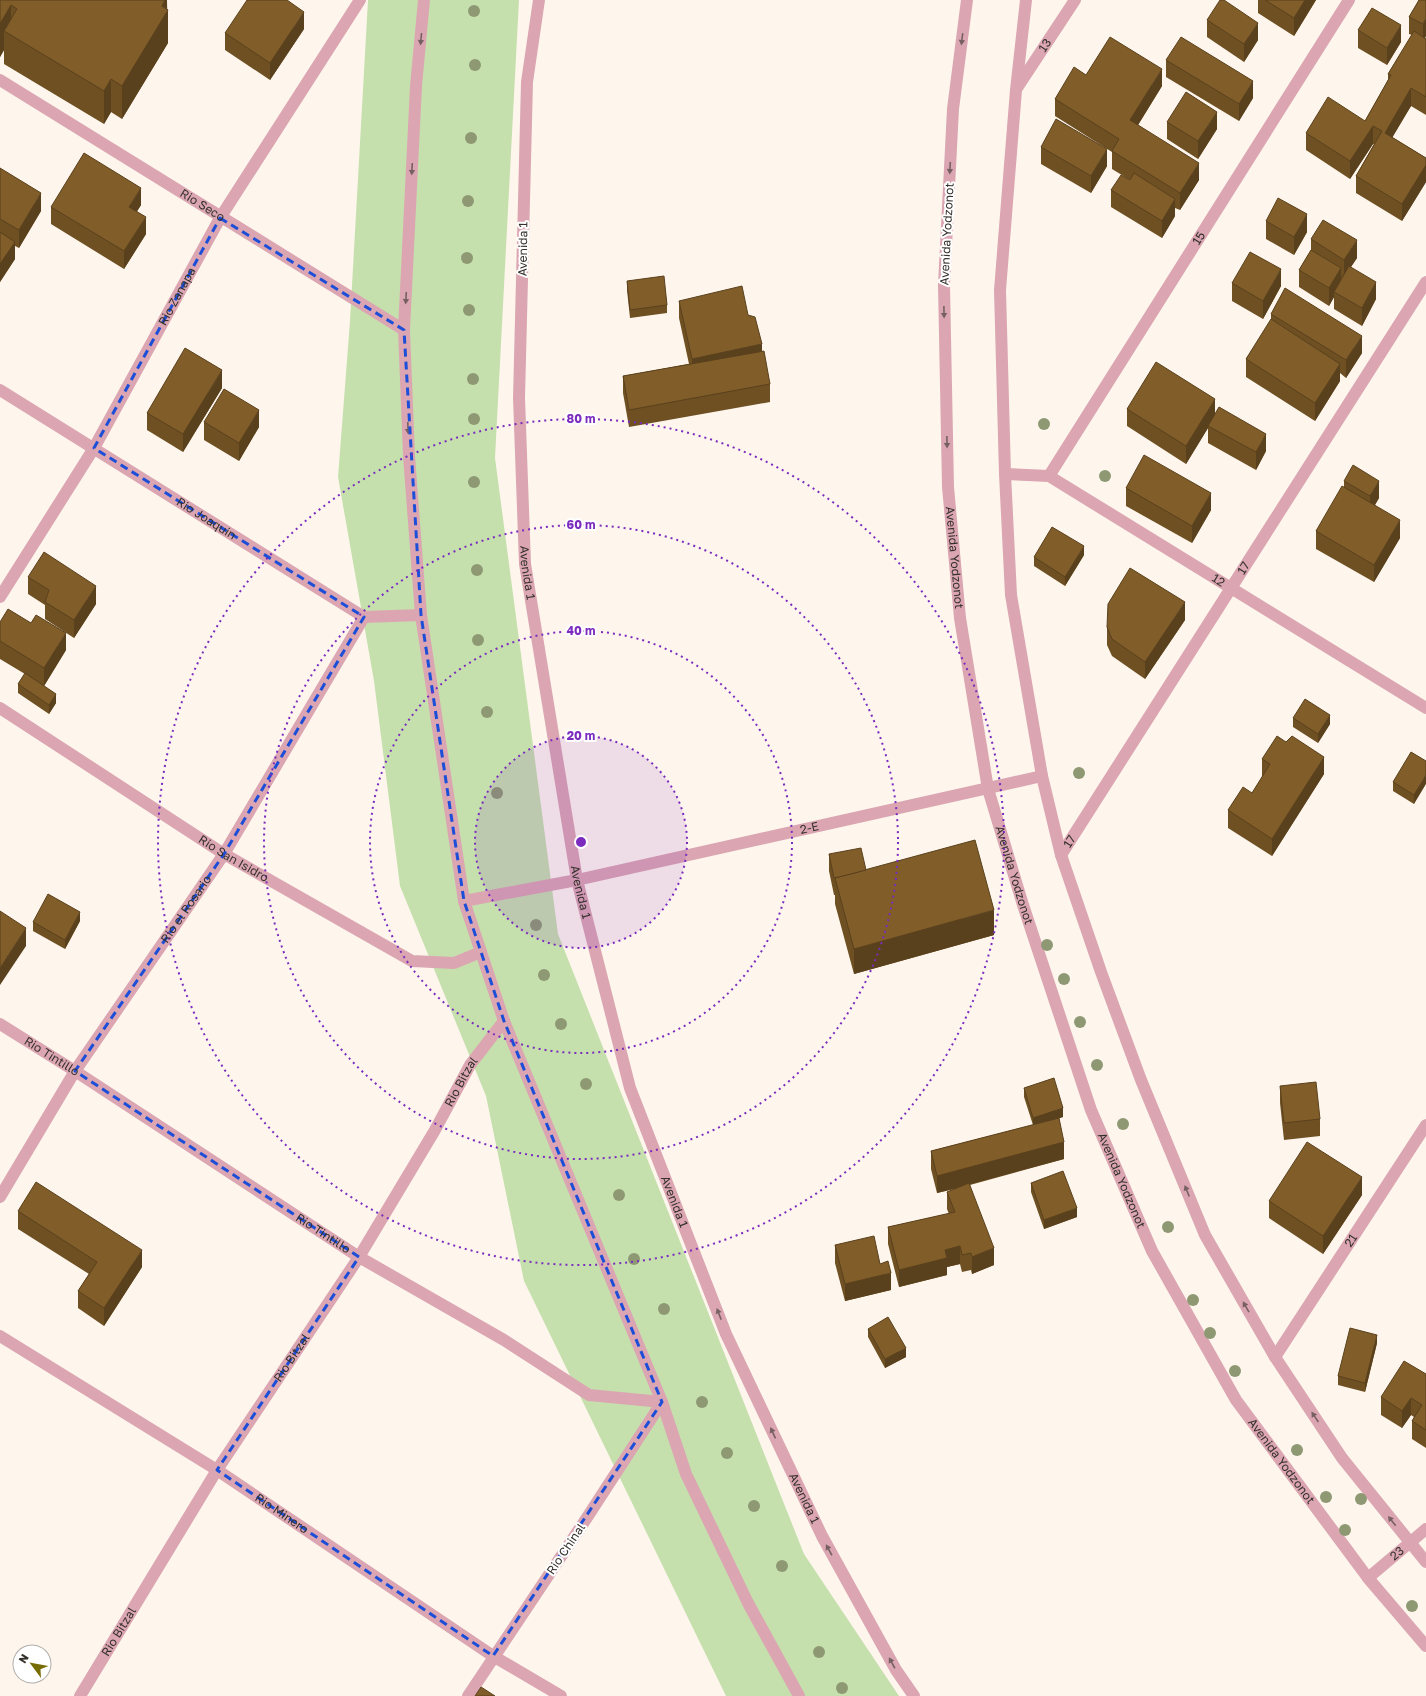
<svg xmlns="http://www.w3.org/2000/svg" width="1426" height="1696" viewBox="0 0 1426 1696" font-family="'Golos Text',sans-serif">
	<rect width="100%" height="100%" fill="#fef6ed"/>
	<path fill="#c6e0ad" d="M368,0h151l-24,458 63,476 246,620 95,142h-173l-202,-415 -38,-185 -86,-210 -26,-205 -36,-204 12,-156z"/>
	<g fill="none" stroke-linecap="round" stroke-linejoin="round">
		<g stroke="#dba6b2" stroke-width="12">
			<path d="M424,0l-8,86 -12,244 5,126 12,159 43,286 40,120 158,381 24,72 62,129 51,93"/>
			<path id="s1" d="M539,0l-12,82 -8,316 6,166 52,316 53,208 96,246 96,202 74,134 18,26"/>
			<path id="s2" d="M967,0l-14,109 -9,176 4,202 12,131 28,171 35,116 68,205 61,141 84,149 132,178 58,68"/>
			<path d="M1026,0l-10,90 -16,200 5,184 6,121 31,181 19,79 40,117 40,108 64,155 70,122 67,101 84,104"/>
			<path id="s3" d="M0,80l404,250"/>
			<path id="s4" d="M1017,88l58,-88"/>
			<path id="s5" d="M0,390l364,227 57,-2"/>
			<path id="s6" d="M1005,474l44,2 377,232"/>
			<path id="s7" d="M1049,476l300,-476"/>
			<path id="s8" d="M0,597l94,-149 126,-230 140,-218"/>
			<path id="s9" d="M0,708l224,146 188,107 42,2 27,-11"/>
			<path id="s10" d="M1061,855l365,-573"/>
			<path id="s11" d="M464,901l113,-21 465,-104"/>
			<path id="s12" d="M0,1024l75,47 284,186 145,83 85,55 73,7 -74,114 -120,180"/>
			<path id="s13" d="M0,1197l75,-126 149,-217 140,-237"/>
			<path id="s14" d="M0,1336l217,134 276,186 68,40"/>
			<path id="s15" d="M1275,1357l151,-232"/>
			<path id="s16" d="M1368,1578l58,-49"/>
			<path id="s17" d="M80,1696l137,-226 142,-213 76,-127 35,-65 34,-44"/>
		</g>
	</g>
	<g fill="#8e9974">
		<circle cx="474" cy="11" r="6"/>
		<circle cx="475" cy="65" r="6"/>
		<circle cx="471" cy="138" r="6"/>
		<circle cx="468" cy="201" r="6"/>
		<circle cx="467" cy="258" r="6"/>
		<circle cx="469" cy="310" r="6"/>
		<circle cx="473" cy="379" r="6"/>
		<circle cx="474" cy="419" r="6"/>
		<circle cx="1044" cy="424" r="6"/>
		<circle cx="1105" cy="476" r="6"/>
		<circle cx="474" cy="482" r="6"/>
		<circle cx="477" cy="570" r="6"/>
		<circle cx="478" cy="640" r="6"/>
		<circle cx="487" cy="712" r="6"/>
		<circle cx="1079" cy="773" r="6"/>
		<circle cx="497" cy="793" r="6"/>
		<circle cx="536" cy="925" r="6"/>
		<circle cx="1047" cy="945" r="6"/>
		<circle cx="544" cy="975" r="6"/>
		<circle cx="1064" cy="979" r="6"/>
		<circle cx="1080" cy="1022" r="6"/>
		<circle cx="561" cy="1024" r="6"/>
		<circle cx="1097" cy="1065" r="6"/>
		<circle cx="586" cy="1084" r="6"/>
		<circle cx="1123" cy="1124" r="6"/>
		<circle cx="619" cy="1195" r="6"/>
		<circle cx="1168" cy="1227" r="6"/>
		<circle cx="634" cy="1259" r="6"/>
		<circle cx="1193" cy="1300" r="6"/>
		<circle cx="664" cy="1309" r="6"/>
		<circle cx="1210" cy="1333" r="6"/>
		<circle cx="1235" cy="1371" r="6"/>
		<circle cx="702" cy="1402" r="6"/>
		<circle cx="1297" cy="1450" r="6"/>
		<circle cx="727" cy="1453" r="6"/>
		<circle cx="1326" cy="1497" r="6"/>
		<circle cx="1361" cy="1499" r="6"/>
		<circle cx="754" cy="1506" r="6"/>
		<circle cx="1345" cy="1530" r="6"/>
		<circle cx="782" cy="1566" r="6"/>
		<circle cx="1412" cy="1606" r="6"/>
		<circle cx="819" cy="1652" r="6"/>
		<circle cx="842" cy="1688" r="6"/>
	</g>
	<g fill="#6e5023">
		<path d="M0,0h167l1,43 -46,76 -11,-7 -7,12 -100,-60v-14l-4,7z"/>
		<path d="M1258,0h58l-22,36 -36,-23z"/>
		<path d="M1419,0l7,36 -1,2 1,1v76l-15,-9 -19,31 34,21v24l-24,39 -46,-28v-17l18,-32h-1l-23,35 -44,-29v-17l59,-12 23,-41v-6l24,-39 -3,-1v-17z"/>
		<path d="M1207,20l51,20 -14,22 -37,-25z"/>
		<path d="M304,29l-34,51 -45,-30v-17z"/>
		<path d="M1358,30l43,12 -14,23 -29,-17z"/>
		<path d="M1166,60l87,38 -14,23 -73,-44z"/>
		<path d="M1086,75l76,11 -24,39 61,55 -19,30 -5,-2v8l-13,22 -51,-31v-17l19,-10 -18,-11v-17l-57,-36v-17z"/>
		<path d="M1167,122l50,7 -19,30 -31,-20z"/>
		<path d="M1041,147l66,19 -16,27 -50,-29z"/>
		<path d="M0,168l41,43 -22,37 -4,-2v13l-15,23z"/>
		<path d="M141,205l-4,6 9,23 -22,35 -73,-45v-17z"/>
		<path d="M1266,221l41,11 -13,23 -28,-16z"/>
		<path d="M1311,239l46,19 -6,9 25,32 -14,27 -28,-17v-12l-5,9 -30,-19v-17l12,-20z"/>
		<path d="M627,281l40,24v8l-37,5 -3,-28z"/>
		<path d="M1232,283l49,3 -18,33 -31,-18z"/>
		<path d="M679,301l69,14 14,36 8,33v18l-141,25 -6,-34v-17l66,-12 -10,-46z"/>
		<path d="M1271,314l91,39 -16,25 -6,-5v8l-25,40 -69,-44v-18l25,-39z"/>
		<path d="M222,388l-39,64 -36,-22v-17z"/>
		<path d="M1127,409l88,4 51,38 -10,19 -48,-27v-15l-22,36 -59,-38z"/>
		<path d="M204,422l55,5 -20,34 -35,-21z"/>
		<path d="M1344,481l35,17 -4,7 25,33 -26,44 -58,-33v-18l28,-43z"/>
		<path d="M1126,488l85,22 -19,33 -66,-37z"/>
		<path d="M1084,555l-19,31 -31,-20v-9z"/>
		<path d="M28,577l68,27 -22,34 -29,-19v-14l-17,-11z"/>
		<path d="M1185,620l-40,59 -33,-23 -5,-11v-18z"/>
		<path d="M0,622l66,28 -22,36 12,17 -7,11 -31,-21v-9l7,-10 -25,-15z"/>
		<path d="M1293,718l37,6 -12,19 -25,-16z"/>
		<path d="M1262,759l62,15 -52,82 -44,-28v-18l24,-17 10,-16z"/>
		<path d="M1426,761l-12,43 -21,-13v-9z"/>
		<path d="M829,854l37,16 128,65 -140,39 -19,-70v-9h-1l-5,-24z"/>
		<path d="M80,921l-15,28 -32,-18v-9z"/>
		<path d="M1280,1086l40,33v17l-36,4 -4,-37z"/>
		<path d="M1024,1088l39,29 -4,1 5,41 -94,26 24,80 -22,9 -1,-4 -9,2 -2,-8 -13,3v8l-48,12 -11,-43v-17l61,-13 -2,-5v-17l8,-3 -18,4 -6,-24v-18l102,-26 -9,-28z"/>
		<path d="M1031,1183l46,34 -33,12 -13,-37z"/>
		<path d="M1362,1195l-39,59 -54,-36v-17z"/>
		<path d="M18,1211l124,56 -38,59 -26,-18v-17l11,-17 -71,-45z"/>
		<path d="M835,1245l45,19 11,26 -46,11 -10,-38z"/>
		<path d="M868,1329l38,28 -21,11 -17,-31z"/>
		<path d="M1377,1343l-12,49 -27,-7v-9z"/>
		<path d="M1426,1374v74l-14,-9v-18l2,-4 -3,-2 -9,13 -21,-13v-18z"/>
	</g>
	<g fill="#5a411d">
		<path d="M165,0h2v12l1,-2v33l-46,76v-33z"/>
		<path d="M1305,0h11l-22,36v-18z"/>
		<path d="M11,5v30l-7,-4v19l-4,7v-33z"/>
		<path d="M304,12v17l-34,51v-17z"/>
		<path d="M1426,18v18l-3,6v-18z"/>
		<path d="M1258,23v17l-14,22v-18z"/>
		<path d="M1401,25v17l-14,23v-17z"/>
		<path d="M1162,69v17l-32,52v-18z"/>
		<path d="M111,79v33l-7,12v-33z"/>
		<path d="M1253,81v17l-14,23v-17z"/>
		<path d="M1411,88v18l-26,44v-17z"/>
		<path d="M1217,112v17l-19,30v-18z"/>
		<path d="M1373,126v18l-23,35v-18z"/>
		<path d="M1107,149v17l-16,27v-17z"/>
		<path d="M1199,163v17l-19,30v-17z"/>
		<path d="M1426,165v17l-24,39v-17z"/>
		<path d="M141,188v17l-12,19v-17z"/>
		<path d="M41,193v18l-22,37v-18z"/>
		<path d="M1175,199v17l-13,22v-17z"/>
		<path d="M1307,214v18l-13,23v-18z"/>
		<path d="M146,217v17l-22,35v-18z"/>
		<path d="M1357,240v18l-13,19v-17z"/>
		<path d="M15,242v17l-15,23v-18z"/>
		<path d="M1341,268v17l-7,7v5l-5,9v-18z"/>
		<path d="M1281,269v17l-18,33v-18z"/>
		<path d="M1376,282v17l-14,27v-18z"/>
		<path d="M1362,336v17l-16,25v-18z"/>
		<path d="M762,344v17l-70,16v-18z"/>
		<path d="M1340,364v17l-25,40v-18z"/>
		<path d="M222,370v18l-39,64v-18z"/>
		<path d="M1215,399v18l-7,9v2l-22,36v-18z"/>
		<path d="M259,410v17l-20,34v-18z"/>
		<path d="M1266,434v17l-10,19v-18z"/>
		<path d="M1379,481v17l-9,15v-17z"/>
		<path d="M1211,493v17l-19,33v-17z"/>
		<path d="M1400,520v18l-26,44v-17z"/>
		<path d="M1084,546v9l-19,31v-9z"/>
		<path d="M96,586v18l-22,34v-18z"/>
		<path d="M1185,602v18l-40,59v-17z"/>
		<path d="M66,633v17l-22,36v-18z"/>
		<path d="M56,694v9l-7,11v-9z"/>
		<path d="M1330,715v9l-12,19v-9z"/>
		<path d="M1324,757v17l-52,82v-17z"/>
		<path d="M1426,775v9l-12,20v-9z"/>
		<path d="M994,910v25l-140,39v-25z"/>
		<path d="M80,912v9l-15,28v-9z"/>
		<path d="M26,928v18l-26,39v-17z"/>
		<path d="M1063,1108v9l-30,10v-9z"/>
		<path d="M1064,1142v17l-127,34v-17z"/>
		<path d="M1362,1177v18l-39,59v-18z"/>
		<path d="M1077,1208v9l-33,12v-9z"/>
		<path d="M960,1246v18l-13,3v8l-48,12v-17l46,-20z"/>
		<path d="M994,1248v17l-22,9v-17z"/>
		<path d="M142,1250v17l-38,59v-18z"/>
		<path d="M891,1273v17l-46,11v-17z"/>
		<path d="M1377,1335v8l-12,49v-9z"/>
		<path d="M906,1348v9l-21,11v-9z"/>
		<path d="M1411,1398v17l-9,13v-17z"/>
	</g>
	<g fill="#805d29" stroke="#5a411d">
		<path d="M0,0h165l-3,6 6,4 -46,76 -11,-7 -7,12 -100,-60 13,-22 -6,-4 -11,19z"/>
		<path d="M247,0h40l17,12 -34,51 -45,-30z"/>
		<path d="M1220,0h4l34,23 -14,21 -37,-24z"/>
		<path d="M1265,0h40l-11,18z"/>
		<path d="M1419,0h7v18l-3,6 -14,-7z"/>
		<path d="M1372,8l29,17 -14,23 -29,-18z"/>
		<path d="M1414,31l12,8v58l-15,-9 -26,45 41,25v7l-24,39 -46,-28 26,-45 -9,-5 -23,35 -44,-28 22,-36 37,24 26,-46 -3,-1z"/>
		<path d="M1110,37l52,32 -32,51 69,43 -19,30 -68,-42 7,-12 -64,-40 19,-32 12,8z"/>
		<path d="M1181,37l72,44 -14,23 -73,-44z"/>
		<path d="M1186,92l31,20 -19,29 -31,-19z"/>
		<path d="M1056,119l51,30 -16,27 -50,-29z"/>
		<path d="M84,153l57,35 -12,19 17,10 -22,34 -73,-44z"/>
		<path d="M0,168l41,25 -22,37 -19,-11z"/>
		<path d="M1134,173l41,26 -13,22 -51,-31 10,-15 9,5z"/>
		<path d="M1278,198l29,16 -13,23 -28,-16z"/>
		<path d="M1323,220l34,20 -13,20 -33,-21z"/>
		<path d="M0,232l15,10 -15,22z"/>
		<path d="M1311,250l30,18 -12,20 -30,-18z"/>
		<path d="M1250,252l31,17 -18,32 -31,-18z"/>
		<path d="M1349,266l27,16 -14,26 -28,-16z"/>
		<path d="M664,276l3,29 -37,5 -3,-29z"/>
		<path d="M742,286l6,29 7,2 7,27 -70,15 -13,-58z"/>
		<path d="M1285,288l77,48 -16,24 -75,-46z"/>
		<path d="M1271,319l69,45 -25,39 -69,-44z"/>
		<path d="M185,348l37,22 -39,64 -36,-21z"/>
		<path d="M764,351l6,33 -141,26 -6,-34z"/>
		<path d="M1156,362l59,37 -29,47 -59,-37z"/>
		<path d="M224,389l35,21 -20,33 -35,-21z"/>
		<path d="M1219,407l47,27 -10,18 -48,-26z"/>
		<path d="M1144,455l67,38 -19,33 -66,-38z"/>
		<path d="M1353,465l26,16 -9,15 -26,-15z"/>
		<path d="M1342,486l58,34 -26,45 -58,-34z"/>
		<path d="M1052,527l32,19 -19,31 -31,-20z"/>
		<path d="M44,552l52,34 -22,34 -29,-18 4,-12 -21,-13z"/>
		<path d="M1130,568l55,34 -40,60 -33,-23 -5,-12 1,-23z"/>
		<path d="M8,609l23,14 5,-8 30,18 -22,35 -44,-27v-19z"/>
		<path d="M25,673l31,21 -7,11 -31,-21z"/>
		<path d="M1305,699l25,16 -12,19 -25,-16z"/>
		<path d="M1277,736l9,6 6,-6 32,21 -52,82 -44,-29 15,-23 9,6 18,-29 -8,-5z"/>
		<path d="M1411,752l15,9v14l-12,20 -21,-13z"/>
		<path d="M975,840l19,70 -140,39 -19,-71z"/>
		<path d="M861,848l5,22 -19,5 -13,3 -5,-24z"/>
		<path d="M48,894l32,18 -15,28 -32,-18z"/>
		<path d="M0,911l26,17 -26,40z"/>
		<path d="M1054,1078l9,30 -30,10 -9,-30z"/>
		<path d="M1316,1082l4,37 -36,4 -4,-37z"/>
		<path d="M1059,1118l5,24 -127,34 -6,-25z"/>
		<path d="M1307,1142l55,35 -39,59 -54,-35z"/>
		<path d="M1063,1171l14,37 -33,12 -13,-37z"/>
		<path d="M36,1182l106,68 -38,58 -26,-17 19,-29 -79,-51z"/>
		<path d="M969,1183l25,65 -22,9 -1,-4 -9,2 -2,-9 -15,4 2,8 -48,12 -11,-43 67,-15 -8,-20z"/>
		<path d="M874,1236l6,28 8,-3 3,12 -46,11 -10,-39z"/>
		<path d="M888,1317l18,31 -21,11 -17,-30z"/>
		<path d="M1350,1328l27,7 -12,48 -27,-7z"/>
		<path d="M1404,1361l22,13v56l-14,-9 10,-16 -11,-7 -9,13 -21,-14z"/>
		<path d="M481,1687l14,9h-20z"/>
	</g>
	<defs><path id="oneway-solid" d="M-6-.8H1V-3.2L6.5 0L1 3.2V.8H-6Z"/></defs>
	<g fill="#776062">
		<use href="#oneway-solid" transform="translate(421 39) rotate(95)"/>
		<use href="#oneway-solid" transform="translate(962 39) rotate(97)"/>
		<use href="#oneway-solid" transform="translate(950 168) rotate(93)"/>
		<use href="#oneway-solid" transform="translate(412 169) rotate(93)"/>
		<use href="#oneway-solid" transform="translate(406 298) rotate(93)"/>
		<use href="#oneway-solid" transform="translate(944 312) rotate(89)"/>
		<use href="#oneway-solid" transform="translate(408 428) rotate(88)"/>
		<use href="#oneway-solid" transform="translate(947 442) rotate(89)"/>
		<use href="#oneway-solid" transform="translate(1187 1191) rotate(-112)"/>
		<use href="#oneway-solid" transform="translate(1246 1307) rotate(-120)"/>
		<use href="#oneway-solid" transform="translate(719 1314) rotate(-111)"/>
		<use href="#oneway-solid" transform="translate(1315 1417) rotate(-124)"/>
		<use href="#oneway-solid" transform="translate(773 1433) rotate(-115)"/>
		<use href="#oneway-solid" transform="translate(1392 1521) rotate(-128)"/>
		<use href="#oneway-solid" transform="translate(829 1550) rotate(-119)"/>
		<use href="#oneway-solid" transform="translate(892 1663) rotate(-119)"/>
	</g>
	<path fill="none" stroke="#1d4ed8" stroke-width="3" stroke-dasharray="8 5" stroke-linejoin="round" d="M220,218l184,112 17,285 43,286 40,120 158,381 -169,254 -276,-186 142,-213 -284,-186 149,-217 140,-237 -270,-169z"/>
	<circle cx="581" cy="842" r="106" fill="#7b2cbf" fill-opacity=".12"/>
	<g fill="none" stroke="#7b2cbf" stroke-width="2" stroke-dasharray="2 4">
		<circle cx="581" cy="842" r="106"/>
		<circle cx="581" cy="842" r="211"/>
		<circle cx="581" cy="842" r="317"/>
		<circle cx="581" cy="842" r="423"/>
	</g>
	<g text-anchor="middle" stroke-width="4" stroke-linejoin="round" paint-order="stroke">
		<g font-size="12" fill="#35312c" stroke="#fff">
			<text dy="4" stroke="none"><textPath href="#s4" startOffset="51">13</textPath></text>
			<text dy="4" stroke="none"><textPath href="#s3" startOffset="238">Rio Seco</textPath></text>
			<text transform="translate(947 234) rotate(-87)" y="4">Avenida Yodzonot</text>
			<text dy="4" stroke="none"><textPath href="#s7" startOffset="281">15</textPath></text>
			<text transform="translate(523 249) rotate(-89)" y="4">Avenida 1</text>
			<text dy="4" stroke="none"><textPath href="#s8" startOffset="349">Rio Zanapa</textPath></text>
			<text dy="4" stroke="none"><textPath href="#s5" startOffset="243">Rio Joaquin</textPath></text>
			<text dy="4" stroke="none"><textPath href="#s2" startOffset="559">Avenida Yodzonot</textPath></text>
			<text dy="4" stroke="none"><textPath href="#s10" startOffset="340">17</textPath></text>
			<text dy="4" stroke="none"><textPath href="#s1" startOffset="574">Avenida 1</textPath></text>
			<text dy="4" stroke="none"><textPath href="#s6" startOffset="243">12</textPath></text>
			<text dy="4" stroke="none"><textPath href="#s11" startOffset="353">2-E</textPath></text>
			<text dy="4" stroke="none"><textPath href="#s10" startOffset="16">17</textPath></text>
			<text dy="4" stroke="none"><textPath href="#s9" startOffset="278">Rio San Isidro</textPath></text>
			<text dy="4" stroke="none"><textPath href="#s2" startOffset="883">Avenida Yodzonot</textPath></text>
			<text dy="4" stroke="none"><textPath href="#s1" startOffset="898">Avenida 1</textPath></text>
			<text dy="4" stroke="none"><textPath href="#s13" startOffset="343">Rio el Rosario</textPath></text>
			<text dy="4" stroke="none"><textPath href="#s12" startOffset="61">Rio Tintillo</textPath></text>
			<text dy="4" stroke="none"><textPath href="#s17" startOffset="723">Rio Bitzal</textPath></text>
			<text dy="4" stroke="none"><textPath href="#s2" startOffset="1207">Avenida Yodzonot</textPath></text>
			<text dy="4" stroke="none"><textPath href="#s1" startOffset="1222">Avenida 1</textPath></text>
			<text dy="4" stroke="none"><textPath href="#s12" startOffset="385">Rio Tintillo</textPath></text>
			<text dy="4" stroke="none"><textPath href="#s15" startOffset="139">21</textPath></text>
			<text dy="4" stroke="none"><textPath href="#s17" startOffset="399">Rio Bitzal</textPath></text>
			<text dy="4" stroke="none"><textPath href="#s2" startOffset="1531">Avenida Yodzonot</textPath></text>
			<text dy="4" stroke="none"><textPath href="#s1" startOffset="1546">Avenida 1</textPath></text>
			<text dy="4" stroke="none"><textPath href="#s14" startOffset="333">Rio Minero</textPath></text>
			<text transform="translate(566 1549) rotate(-56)" y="4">Rio Chinal</text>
			<text dy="4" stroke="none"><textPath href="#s16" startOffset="38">23</textPath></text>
			<text dy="4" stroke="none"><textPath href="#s17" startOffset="75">Rio Bitzal</textPath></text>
		</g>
	</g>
	<circle cx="581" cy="842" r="6" fill="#7b2cbf" stroke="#fff" stroke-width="2"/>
	<g font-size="12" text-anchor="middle" font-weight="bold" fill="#7b2cbf" stroke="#fff" stroke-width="4" stroke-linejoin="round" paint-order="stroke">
		<text x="581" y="423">80 m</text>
		<text x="581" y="529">60 m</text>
		<text x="581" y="635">40 m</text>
		<text x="581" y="740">20 m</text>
	</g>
	<g transform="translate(32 1664) rotate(302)"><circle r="19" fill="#ffffff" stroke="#aeadab"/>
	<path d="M0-3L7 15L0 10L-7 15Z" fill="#786c05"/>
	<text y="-6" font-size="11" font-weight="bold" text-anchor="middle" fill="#35312c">N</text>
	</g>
</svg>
